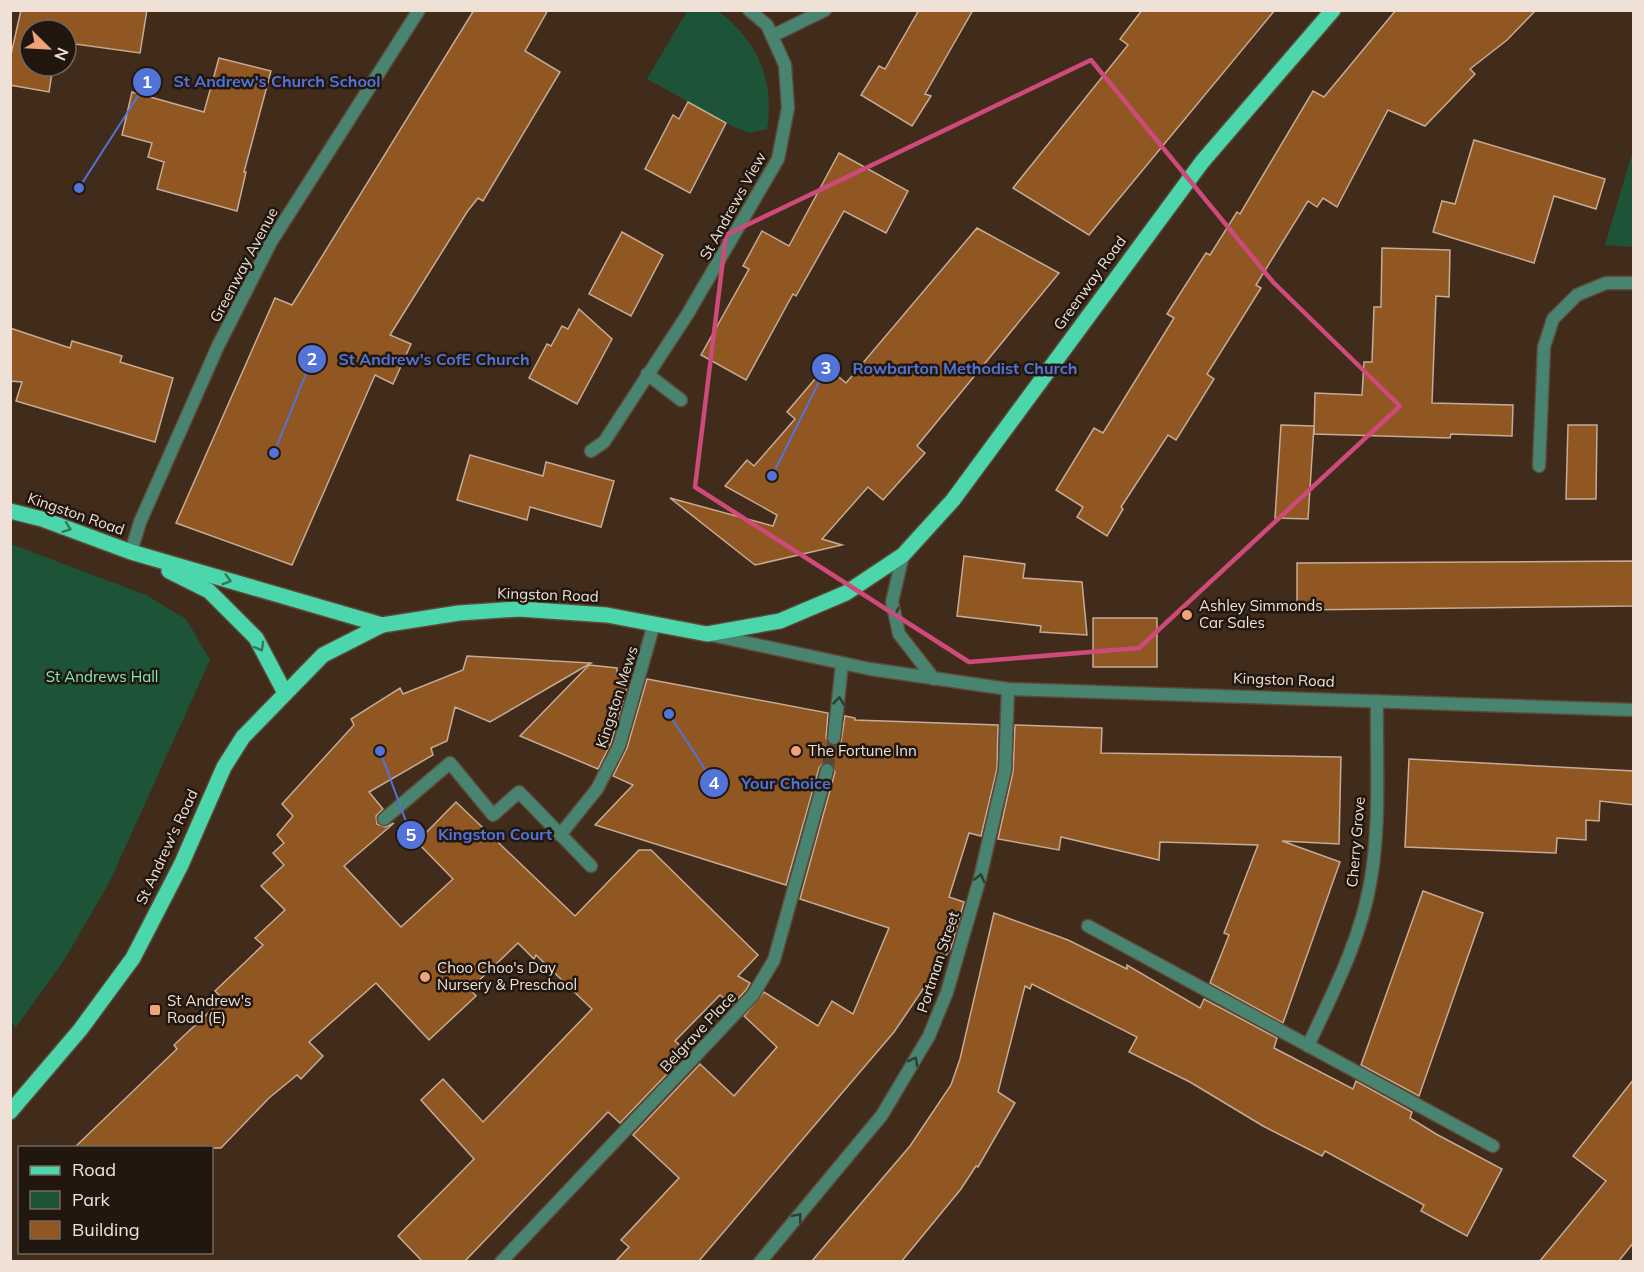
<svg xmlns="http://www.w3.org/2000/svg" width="1644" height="1272" viewBox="0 0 1644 1272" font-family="Mulish,sans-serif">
	<rect width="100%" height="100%" fill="#412c1b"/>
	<g fill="#1d5336">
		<path d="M687,11h31c39,29 57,69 49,118l-18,4 -13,-5 -89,-49z"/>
		<path d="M1633,152v95l-28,-2 25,-85z"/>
		<path d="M11,544l135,51 40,24 24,41 -101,223 -46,79 -48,66 -5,-11z"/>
	</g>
	<g fill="#905722" stroke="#c6ab97" stroke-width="1.5">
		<path d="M21,10h126l-7,43 -72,-10 -2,10v-23h-36v36h23l-4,26 -39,-7v-26z"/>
		<path d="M474,10h74l-23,41 35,21 -77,129 -5,-3 -11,14 -77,123 21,9 -18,40 -18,-9 -83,190 -116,-42 99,-225 17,7z"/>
		<path d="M919,10h54l-48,84 6,2 -19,30 -51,-31 18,-29 6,3z"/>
		<path d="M1142,10h133l-186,225 -76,-47 115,-143 -8,-6z"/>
		<path d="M1396,10h140l-29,30 -37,29 5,5 -50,52 -37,-16 -51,97 -14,-9 -6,9 -9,-6 -52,84 5,3 -54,86 7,5 -38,61 -8,-5 -47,72 2,2 -16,27 -30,-19 6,-10 -27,-17 38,-62 9,5 71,-115 -7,-4 39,-61 4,2 27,-43 3,2 73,-123 11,6z"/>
		<path d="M219,58l52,13 -27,101h2l-9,39 -80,-22 7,-27 -16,-5 4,-14 -30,-8 10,-43 72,20z"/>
		<path d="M688,102l38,21 -36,70 -45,-24 28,-54 6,4z"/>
		<path d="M1474,140l131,39 -9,30 -42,-13 -20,67 -101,-31 9,-31 13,3z"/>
		<path d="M839,153l69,38 -22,42 -42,-22 -48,85 -3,-2 -47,86 -45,-25 48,-86 -6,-3 19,-35 27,15z"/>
		<path d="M977,228l82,45 -142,173 8,7 -42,47 -15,-13 -46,52 20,6 -87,20 -85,-67 103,28 4,-11 -52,-29 22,-26 7,6 41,-47 -8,-7 39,-46 20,17z"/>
		<path d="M622,232l41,23 -32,61 -42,-22z"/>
		<path d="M1382,248l68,2 -1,47 -13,-1 -4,107 81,2 -1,31 -61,-2 -1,4 -136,-4 1,-41 47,2 2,-33h8l2,-55h7z"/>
		<path d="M579,309l33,30 -35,65 -48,-26 18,-34 4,2 11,-20 6,3z"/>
		<path d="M10,328l60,20 2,-7 50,15 -2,6 53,16 -18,64 -139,-41 6,-19 -12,-1z"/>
		<path d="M1281,425l33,1 -6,93 -33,-1z"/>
		<path d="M1568,425h29l-1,74h-30z"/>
		<path d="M470,455l73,21 3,-14 68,19 -13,46 -71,-20 -3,13 -70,-20z"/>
		<path d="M964,556l61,8 -2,14 59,4 5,53 -47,-3 1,-6 -84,-10z"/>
		<path d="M1634,561v45l-337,4v-47z"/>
		<rect x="1093" y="618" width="64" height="49"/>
		<path d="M467,656l124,7 -101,59 -35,-15 -8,34 -16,7 2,7 -64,37 14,17 -7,7 1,8 8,3 9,-4 -50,43 57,61 52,-48 -36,-37 39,-40 119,114 64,-66h12l107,105 -20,21 12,7 -4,7 -14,15 -12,-10 -45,46 13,11 -68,71 -12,-11 -144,150h-41l-25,-26 76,-77 -53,-59 22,-21 40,43 109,-113 -56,-54 -2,4 -16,-16 -48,46 6,7 -47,44 -53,-57 -67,59 14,14 -22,23 -4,-4 -28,23 -48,50h-147l81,-78 22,-21 -3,-4 49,-46 -8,-8 48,-46 -8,-7 30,-28 -24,-24 23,-21 -11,-12 11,-10 -7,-8 16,-19 -11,-12 72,-79 -3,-6 49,-31 3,6 60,-24z"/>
		<path d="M589,665l28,3v5l13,3 -19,67 -13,26 -78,-33z"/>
		<path d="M647,679l181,34 -2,25 7,8 8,-4 4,-26 10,2v2l143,5 -1,44 -16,67 -12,-3 -20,64 15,5 -13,46 -57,84 -196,230h-83l14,-15 -8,-7 58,-62 -46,-43 67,-71 34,32 43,-49 -33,-31 20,-24 54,34 14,-25 21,13 36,-86 -89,-29 35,-127 -5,-10h-6l-5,6 -33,117 -191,-60 38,-40 -20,-9 14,-28z"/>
		<path d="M1015,725l87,3 -1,25 240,4 -2,87 -57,-3 58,21 -57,161 -73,-40 19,-48 -5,-2 34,-88 -98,-3 -1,18 -98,-23 -2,13 -61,-11 15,-67z"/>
		<path d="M1409,759l225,12v34l-34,-4 -1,20 -13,-1v20l-29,-2 -1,15 -151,-6z"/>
		<path d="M1423,891l60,22 -64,183 -58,-31z"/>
		<path d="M994,913l74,27 59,29v-4l73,43 4,-9 73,39 -3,10 79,41 3,-8 56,31 -2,6 26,16 66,35 -35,67 -46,-25 3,-6 -99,-54 -3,5 -59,-30 -73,-44 -61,-30 8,-15 -105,-53 -2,5 -5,-3 -27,106 17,11 -37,64 -2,-1 -15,23 -60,73h-90l99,-116 41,-61 9,-26z"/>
		<path d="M1634,1079v163l-16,20h-79l67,-81 -33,-25z"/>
	</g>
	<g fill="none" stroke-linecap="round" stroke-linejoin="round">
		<path stroke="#5b4737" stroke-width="12" stroke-dasharray="12 6" stroke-linecap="butt" d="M827,770l7,-32"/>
		<g stroke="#5d4939" stroke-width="15">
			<g id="minor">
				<path d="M772,36l53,-26"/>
				<path d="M647,374l34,26"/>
				<path d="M591,451l13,-9 83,-127 91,-156 10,-51 -3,-43 -18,-40 -18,-15"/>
				<path d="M1539,466l5,-119 9,-28 24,-24 29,-12h28"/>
				<path d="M131,552l9,-30 78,-176 53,-104 148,-232"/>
				<path d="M834,738l8,-74"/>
				<path d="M384,819l66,-56 43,52 26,-23 72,74"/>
				<path d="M560,835l37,-46 22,-43 35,-122"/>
				<path d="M1088,926l405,220"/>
				<path d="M1308,1046c24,-52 52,-105 62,-162 11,-59 6,-123 7,-183"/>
				<path d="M501,1262l252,-267 21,-35 53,-190"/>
				<path d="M760,1262l122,-147 47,-79 18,-44 33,-114 25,-108 3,-81"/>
			</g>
		</g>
		<g stroke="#5d4939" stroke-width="15">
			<g id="tertiary">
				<path d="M903,555l-11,47 7,32 35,45"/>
				<path d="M711,635l159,34 138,20 626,21"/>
			</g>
		</g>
		<g stroke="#5d4939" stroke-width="18">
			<g id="primary">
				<path d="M10,511l32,8 89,33 251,73 77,-12 60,-4 88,6 100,19 73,-13 66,-28 57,-38 50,-55 249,-338 131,-152"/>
				<path d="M169,571l40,20 47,47 29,55"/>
				<path d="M10,1112l70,-82 53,-72 48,-93 43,-98 19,-30 80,-82 59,-30"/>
			</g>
		</g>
		<use href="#minor" stroke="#48846f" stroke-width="12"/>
		<use href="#tertiary" stroke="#48846f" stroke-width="12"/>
		<use href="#primary" stroke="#4bd7ab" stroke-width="15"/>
	</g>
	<defs><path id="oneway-chevron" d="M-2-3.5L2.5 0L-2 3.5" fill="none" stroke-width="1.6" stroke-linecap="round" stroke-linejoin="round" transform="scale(1.5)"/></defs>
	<g stroke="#36775d">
		<use href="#oneway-chevron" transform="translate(67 528) rotate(20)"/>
		<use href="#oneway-chevron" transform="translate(227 580) rotate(16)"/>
		<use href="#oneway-chevron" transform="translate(260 647) rotate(61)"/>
	</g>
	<g stroke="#2f3d31">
		<use href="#oneway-chevron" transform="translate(894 612) rotate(77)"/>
		<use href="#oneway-chevron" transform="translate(839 701) rotate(-84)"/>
		<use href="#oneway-chevron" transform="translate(980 878) rotate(-76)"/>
		<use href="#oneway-chevron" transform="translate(914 1061) rotate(-61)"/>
		<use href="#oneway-chevron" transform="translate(798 1217) rotate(-50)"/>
	</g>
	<path fill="none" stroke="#cd4a7a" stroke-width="4.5" stroke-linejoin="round" d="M1091,60l182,222 127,124 -261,242 -170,14 -274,-175 31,-252z"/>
	<g fill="#f0a278" stroke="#21170f" stroke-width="2">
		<circle cx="1187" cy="615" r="6"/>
		<circle cx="796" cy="751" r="6"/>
		<circle cx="425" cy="977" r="6"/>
		<rect x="149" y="1004" width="12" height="12" rx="3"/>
	</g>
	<g text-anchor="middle" stroke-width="5" stroke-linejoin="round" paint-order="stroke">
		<g font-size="15" fill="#efe1d6" stroke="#21170f">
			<text transform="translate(733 206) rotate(-61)" y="5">St Andrews View</text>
			<text transform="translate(244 265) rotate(-62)" y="5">Greenway Avenue</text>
			<text transform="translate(1090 283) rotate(-54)" y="5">Greenway Road</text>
			<text transform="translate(76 514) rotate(19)" y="5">Kingston Road</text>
			<text transform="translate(548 595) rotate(2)" y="5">Kingston Road</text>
			<text transform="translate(1284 680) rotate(2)" y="5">Kingston Road</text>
			<text transform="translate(617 697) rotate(-72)" y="5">Kingston Mews</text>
			<text transform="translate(1356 842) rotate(-85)" y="5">Cherry Grove</text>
			<text transform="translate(167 847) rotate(-65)" y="5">St Andrew's Road</text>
			<text transform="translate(938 962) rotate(-72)" y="5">Portman Street</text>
			<text transform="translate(698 1032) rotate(-47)" y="5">Belgrave Place</text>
		</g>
		<g font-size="15" fill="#efe1d6" stroke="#21170f" text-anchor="start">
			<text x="1199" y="611">Ashley Simmonds<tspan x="1199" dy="17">Car Sales</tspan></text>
			<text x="808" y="756">The Fortune Inn</text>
			<text x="437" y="973">Choo Choo's Day<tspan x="437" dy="17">Nursery &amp; Preschool</tspan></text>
			<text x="167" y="1006">St Andrew's<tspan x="167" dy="17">Road (E)</tspan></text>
		</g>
		<g font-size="15" fill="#83ebae" stroke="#21170f">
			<text x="102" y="682">St Andrews Hall</text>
		</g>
	</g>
	<path fill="none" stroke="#5273d8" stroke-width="2" d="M79 188L147 82M274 453L312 359M772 476L826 368M669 714L714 783M380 751L411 835"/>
	<g fill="#5273d8" stroke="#21170f" stroke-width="2">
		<circle cx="79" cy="188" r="6"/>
		<circle cx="274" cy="453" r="6"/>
		<circle cx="772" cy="476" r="6"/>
		<circle cx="669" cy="714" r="6"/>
		<circle cx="380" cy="751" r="6"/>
		<circle cx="147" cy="82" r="15"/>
		<circle cx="312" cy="359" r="15"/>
		<circle cx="826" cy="368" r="15"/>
		<circle cx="714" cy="783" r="15"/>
		<circle cx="411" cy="835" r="15"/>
	</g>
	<g font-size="18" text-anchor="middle" font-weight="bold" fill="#fff">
		<text x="147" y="88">1</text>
		<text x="312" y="365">2</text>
		<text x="826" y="374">3</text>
		<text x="714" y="789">4</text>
		<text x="411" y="841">5</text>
	</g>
	<g font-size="16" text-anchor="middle" font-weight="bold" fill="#5273d8" stroke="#21170f" stroke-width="5" stroke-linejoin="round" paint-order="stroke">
		<text x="277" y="87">St Andrew's Church School</text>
		<text x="434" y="365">St Andrew's CofE Church</text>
		<text x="965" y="374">Rowbarton Methodist Church</text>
		<text x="786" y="789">Your Choice</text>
		<text x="495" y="840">Kingston Court</text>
	</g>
	<rect width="1644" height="1272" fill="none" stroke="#efe1d6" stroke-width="24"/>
	<rect x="18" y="1146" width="195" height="108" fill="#21170f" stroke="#73685f" stroke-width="1.5"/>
	<rect x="30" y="1166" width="30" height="9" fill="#4bd7ab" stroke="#73685f" stroke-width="1.5"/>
	<text x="72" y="1176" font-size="18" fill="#efe1d6">Road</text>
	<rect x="30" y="1191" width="30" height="18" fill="#1d5336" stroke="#73685f" stroke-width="1.5"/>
	<text x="72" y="1206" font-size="18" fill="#efe1d6">Park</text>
	<rect x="30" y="1221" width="30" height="18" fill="#905722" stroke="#73685f" stroke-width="1.5"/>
	<text x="72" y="1236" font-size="18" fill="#efe1d6">Building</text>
	<g transform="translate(48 48) rotate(114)"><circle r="28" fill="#21170f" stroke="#73685f" stroke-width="1.5"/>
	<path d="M0-4.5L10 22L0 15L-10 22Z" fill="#f0a278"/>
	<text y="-9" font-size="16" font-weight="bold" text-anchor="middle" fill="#efe1d6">N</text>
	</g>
</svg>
